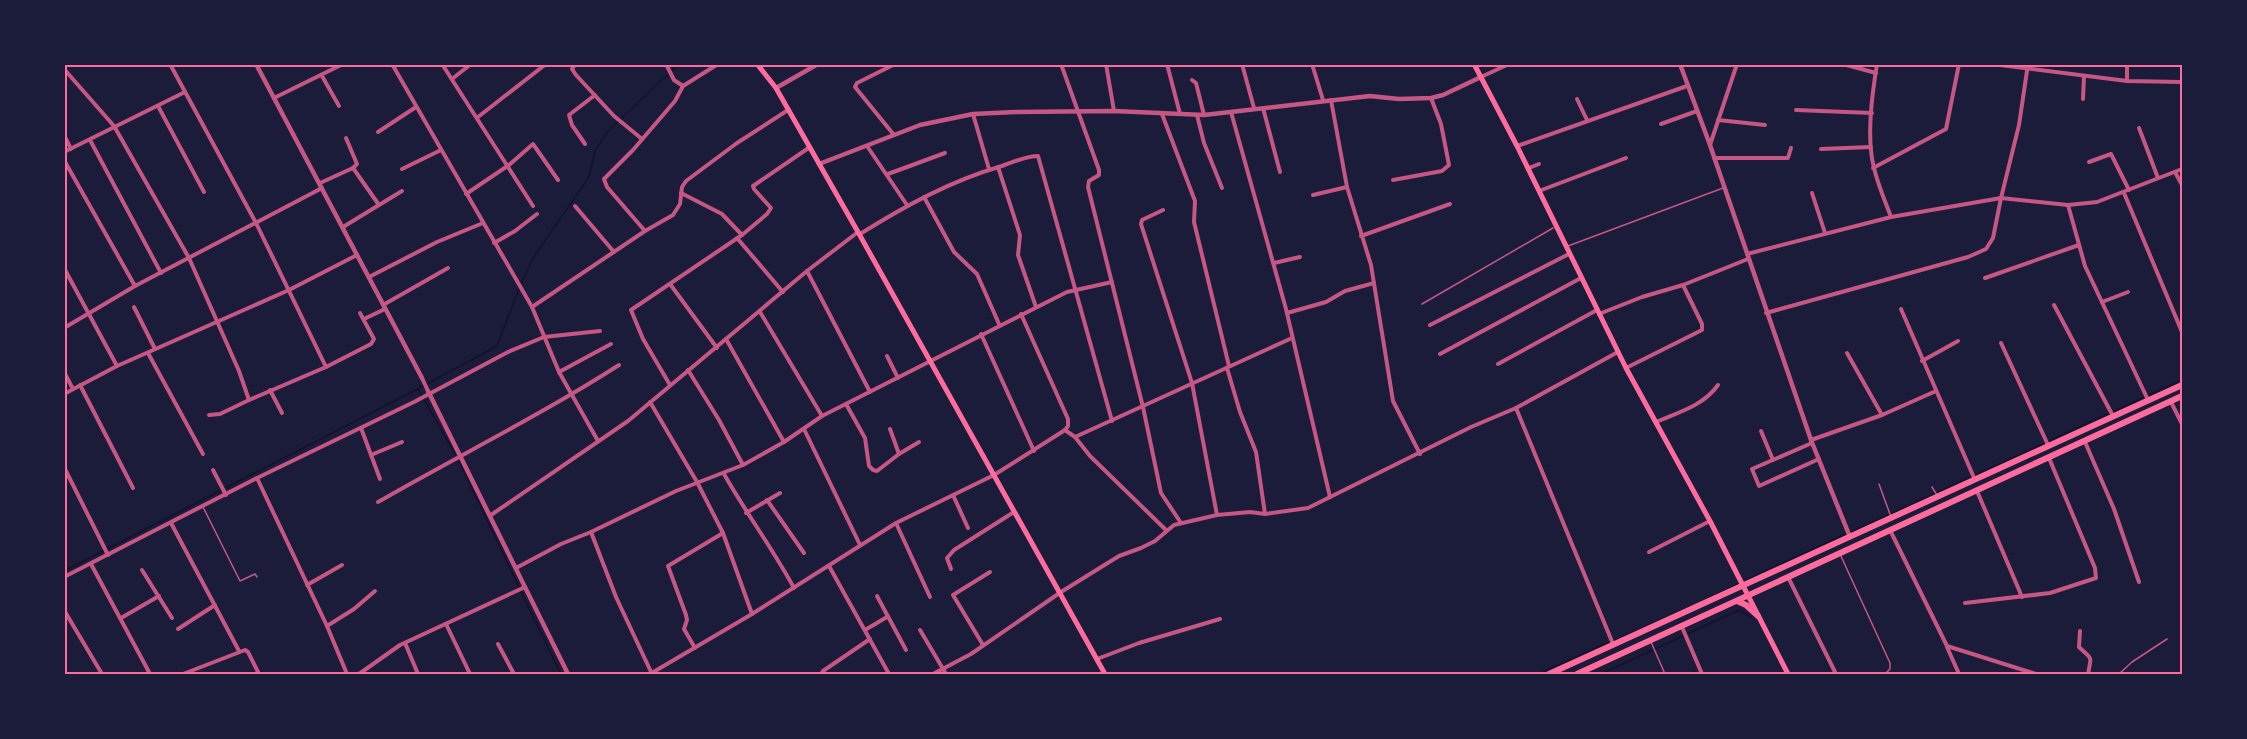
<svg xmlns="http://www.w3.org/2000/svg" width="2247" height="739" viewBox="0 0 2247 739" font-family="'IBM Plex Sans',sans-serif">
	<rect width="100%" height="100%" fill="#1b1b3a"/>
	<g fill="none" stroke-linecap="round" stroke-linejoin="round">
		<g stroke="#12122b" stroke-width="1.5">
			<path d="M521,284l12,-26 56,-81 6,-26 13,-20 71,-67"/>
			<path d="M418,389l40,70 61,128"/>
			<path d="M1851,532l331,-152"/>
			<path d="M64,571l344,-177 89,-48 22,-57"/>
			<path d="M1744,581l102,-47"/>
			<path d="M521,592l40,82"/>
			<path d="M1709,598l31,-15"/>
			<path d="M1538,674l156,-69"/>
			<path d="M1601,674l138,-64 12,7"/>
		</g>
		<g stroke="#c65784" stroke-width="1.5">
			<path d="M1568,246l155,-58"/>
			<path d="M1422,304l131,-76"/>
			<path d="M1879,484l12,33"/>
			<path d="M1932,487l5,8"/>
			<path d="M203,507l37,74 15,-7 2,3"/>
			<path d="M1840,554l50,109v6l-5,5"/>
			<path d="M1651,642l14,32"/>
			<path d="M2119,674l13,-12 35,-23"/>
		</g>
		<g stroke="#c65784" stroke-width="4">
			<path d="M392,64l140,243 27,65 39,69"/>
			<path d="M442,64l91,142"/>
			<path d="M575,64l-3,5 4,6 38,41 28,23"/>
			<path d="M666,64l8,16 9,6"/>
			<path d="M1061,64l38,106v5l-10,6 -1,6 55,220 18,86 20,30"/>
			<path d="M1106,64l8,47"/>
			<path d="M1167,64l13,50"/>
			<path d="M1242,64l12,44"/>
			<path d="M1312,64l11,36"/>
			<path d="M1843,64l33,9"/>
			<path d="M1877,64c-5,31 -11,74 -3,104 4,17 11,33 17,49"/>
			<path d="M1992,64l135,17 54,1"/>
			<path d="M64,69l50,57 75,132 50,113 10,29 77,-33 -70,-144 -86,-159"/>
			<path d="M322,76l17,30"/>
			<path d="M1481,77l28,-13"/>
			<path d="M452,79l19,-15"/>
			<path d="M1192,80l4,3 8,32"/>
			<path d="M2127,81v-17"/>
			<path d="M274,98l69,-34"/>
			<path d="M1577,99l10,21"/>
			<path d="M2083,99l1,-23"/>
			<path d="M1331,100l16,87 24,78 22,136 27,53"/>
			<path d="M158,106l46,86"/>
			<path d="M1263,108l17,64"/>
			<path d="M1796,110l76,3"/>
			<path d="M1231,112l55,197 44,188"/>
			<path d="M973,114l16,55"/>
			<path d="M1162,114l33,87 -1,21 35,144"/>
			<path d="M1197,115l7,28 18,45"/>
			<path d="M478,117l68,-53"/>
			<path d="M1718,120l47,5"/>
			<path d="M1661,124l36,-13"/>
			<path d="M2139,128l19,50"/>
			<path d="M378,132l38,-25"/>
			<path d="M64,135l7,14"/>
			<path d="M894,135l-39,-48 2,-4 38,-19"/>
			<path d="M90,140l71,133"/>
			<path d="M585,144l-13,-19 -3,-10 26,-20"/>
			<path d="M1710,145l27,-81"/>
			<path d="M867,146l40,59"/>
			<path d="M1517,146l170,-60"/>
			<path d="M1821,149l50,-2"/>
			<path d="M64,152l121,-60"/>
			<path d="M1714,158h74l3,-10"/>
			<path d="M64,160l71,126"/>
			<path d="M2089,162l22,-8 18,36"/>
			<path d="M998,167l22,68 -2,20 18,52"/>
			<path d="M1529,168l10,-4"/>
			<path d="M1873,168l73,-39 13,-65"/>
			<path d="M402,169l39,-19"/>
			<path d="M2175,172l7,13"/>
			<path d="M888,174l57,-21"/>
			<path d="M1393,180l49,-9 7,-6 -8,-41 -10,-26"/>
			<path d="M320,183l33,-15 4,-4 -11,-26"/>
			<path d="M1539,191l87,-33"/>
			<path d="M681,193l41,21 20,21"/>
			<path d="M1812,193l13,40"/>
			<path d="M2124,193l58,139"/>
			<path d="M466,194l43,-29 24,-21 25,36"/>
			<path d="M1313,195l34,-8"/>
			<path d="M924,197l30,55 23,22 22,50"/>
			<path d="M379,205l23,-14"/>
			<path d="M2068,205l17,61 63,134"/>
			<path d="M575,206l39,46"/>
			<path d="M1163,210l-21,10 -1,4 51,159 25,132"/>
			<path d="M343,227l36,-22 -26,-37"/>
			<path d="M645,231l-38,-44 -3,-8 29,-29 42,-49 8,-15 35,-22"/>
			<path d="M860,234c45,-28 90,-53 142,-68 11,-4 24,-10 36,-10l74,265"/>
			<path d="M1361,236l89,-32"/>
			<path d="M737,238l46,54"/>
			<path d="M494,243l21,-12 22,-17"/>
			<path d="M1747,254l144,-37 110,-19 67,7 29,-3 85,-33"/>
			<path d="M1274,263l26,-6"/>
			<path d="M64,268l53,98 -53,28"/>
			<path d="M807,271l63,121"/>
			<path d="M369,277l68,-35 46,-19"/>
			<path d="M1985,278l94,-33"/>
			<path d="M670,284l47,64"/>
			<path d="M2102,302l26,-10"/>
			<path d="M383,305l65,-37"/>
			<path d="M2054,305l59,111"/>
			<path d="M134,307l21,42"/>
			<path d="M532,307l113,-76 28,-16 7,-11 2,-17 4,-6 51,-38 51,-33"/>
			<path d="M1901,309l74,171"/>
			<path d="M760,312l62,104"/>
			<path d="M1287,313l39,-11 19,-11 29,-8"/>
			<path d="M1766,313l202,-56 18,-8 7,-11 8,-40 18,-73 9,-61"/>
			<path d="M1021,314l47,105v7l-3,4"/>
			<path d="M1599,314l43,-17 41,-12 65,-26"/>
			<path d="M364,319l21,-10"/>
			<path d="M1430,325l139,-71"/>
			<path d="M64,328l71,-42 187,-98"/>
			<path d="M981,334l53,117"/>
			<path d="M726,339l58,103"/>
			<path d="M2001,343l47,102"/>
			<path d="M148,353l55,101"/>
			<path d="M1847,353l35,62"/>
			<path d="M1440,354l141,-76"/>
			<path d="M887,356l11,22"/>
			<path d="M1922,361l36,-20"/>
			<path d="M1498,364l99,-54"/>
			<path d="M117,366l172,-76 68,-35"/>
			<path d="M326,367l45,-23 3,-5 -14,-26"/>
			<path d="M1227,368l13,44 16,40 9,62"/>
			<path d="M1626,368l76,-38v-6l-19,-39"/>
			<path d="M688,370l31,50 24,45"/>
			<path d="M64,372l9,17"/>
			<path d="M559,372l52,-28"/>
			<path d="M422,378l6,13"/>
			<path d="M80,385l53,103"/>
			<path d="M670,385l-27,-46 -12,-29 111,-75 25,-21 4,-6 -17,-19 -1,-3 57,-39"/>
			<path d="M270,390l12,23"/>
			<path d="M650,402l47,80 26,51 29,81"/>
			<path d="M2171,402l11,22"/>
			<path d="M846,404l19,34 4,28 4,4 4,1 22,-17 20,-12"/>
			<path d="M1516,408l97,236"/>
			<path d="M209,415l11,-1 29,-14"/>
			<path d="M1656,422c23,-10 47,-16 62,-37"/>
			<path d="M361,428l19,51"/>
			<path d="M804,429l56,116"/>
			<path d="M890,429l9,25"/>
			<path d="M1761,431l12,29"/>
			<path d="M1075,437l217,-99"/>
			<path d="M1811,440l71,-25 54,-24"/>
			<path d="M2085,442l29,67 25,73"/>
			<path d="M1812,443l-60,26 7,17 60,-27"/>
			<path d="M371,455l31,-13"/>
			<path d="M64,467l44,88"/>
			<path d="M213,470l13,25"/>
			<path d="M724,474c22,39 49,75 70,114"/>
			<path d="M257,478l70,148 20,48"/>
			<path d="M1977,491l45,106"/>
			<path d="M953,495l15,33"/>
			<path d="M767,500l37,53"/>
			<path d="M378,502c80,-46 163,-87 241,-137"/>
			<path d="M746,513l34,-20"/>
			<path d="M491,515l137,-94 179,-150 51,-39"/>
			<path d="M171,523l68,128"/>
			<path d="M896,523l34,74"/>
			<path d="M1890,530l57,116 89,28"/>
			<path d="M591,532l25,65 36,77"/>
			<path d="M1649,552l61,-31"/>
			<path d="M91,564l59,110"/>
			<path d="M829,566l60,108"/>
			<path d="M516,568l45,-24 30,-12 85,-41 67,-26 41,-23 38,-26 245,-124 45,-10"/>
			<path d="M951,569l-4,-11 7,-8 60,-38"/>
			<path d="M142,570l30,48"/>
			<path d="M64,577l193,-99 157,-76 94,-50 36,-15 56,-6"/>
			<path d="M1788,577l48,97"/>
			<path d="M307,585l35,-20"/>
			<path d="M877,596l29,54"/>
			<path d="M1965,603l85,-10 46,-15 -1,-10 -46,-110"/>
			<path d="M64,610l38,64"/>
			<path d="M121,618l38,-22"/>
			<path d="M446,624l24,50"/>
			<path d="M327,626l27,-17 21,-18"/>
			<path d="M1682,627l20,47"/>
			<path d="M178,629l37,-24"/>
			<path d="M865,630l22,-13"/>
			<path d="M920,630l26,44"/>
			<path d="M2080,631l-1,16c13,13 13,7 9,27"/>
			<path d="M405,643l13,31"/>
			<path d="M498,644l16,30"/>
			<path d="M983,645l-30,-50 37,-23"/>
			<path d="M1947,647l12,27"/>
			<path d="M695,648l-11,-19 3,-9 -1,-5 -18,-49 55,-33"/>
			<path d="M1097,659l42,-16 81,-24"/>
			<path d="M183,674l62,-24 3,2 11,22"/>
			<path d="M359,674l41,-29 125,-58"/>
			<path d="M650,674l102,-60 144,-91 98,-48 71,-45 10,7 15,19 76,74"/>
			<path d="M821,674l2,-3 47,-32"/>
			<path d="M933,674l38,-20 90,-62 58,-36 22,-8 14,-7 19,-16 43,-10 33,-3 15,2 43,-6 163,-81 45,-19 102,-56"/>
		</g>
		<g stroke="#c65784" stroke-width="4.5">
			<path d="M256,64l166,314"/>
			<path d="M1680,64l30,81 101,295 39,97"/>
			<path d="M776,88l42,-24"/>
			<path d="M819,164l101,-39 53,-11 42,-2 99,-1 90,4 166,-19 29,3 32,-1 12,-3 38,-18"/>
			<path d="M428,391l140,283"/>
		</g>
		<g stroke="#ff6b9d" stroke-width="5">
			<path d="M757,64l19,24 82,144 247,442"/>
			<path d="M1474,64l43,82 109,222 84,153 78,153"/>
		</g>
		<g stroke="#ff6b9d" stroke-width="6">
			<path d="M1737,601l9,4 12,11"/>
			<path d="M1549,674l633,-289"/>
			<path d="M1577,674l605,-278"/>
		</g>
	</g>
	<rect width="2247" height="739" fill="none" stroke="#1b1b3a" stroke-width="132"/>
	<rect x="66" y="66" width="2115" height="607" fill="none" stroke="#ff6b9d" stroke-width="2"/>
</svg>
